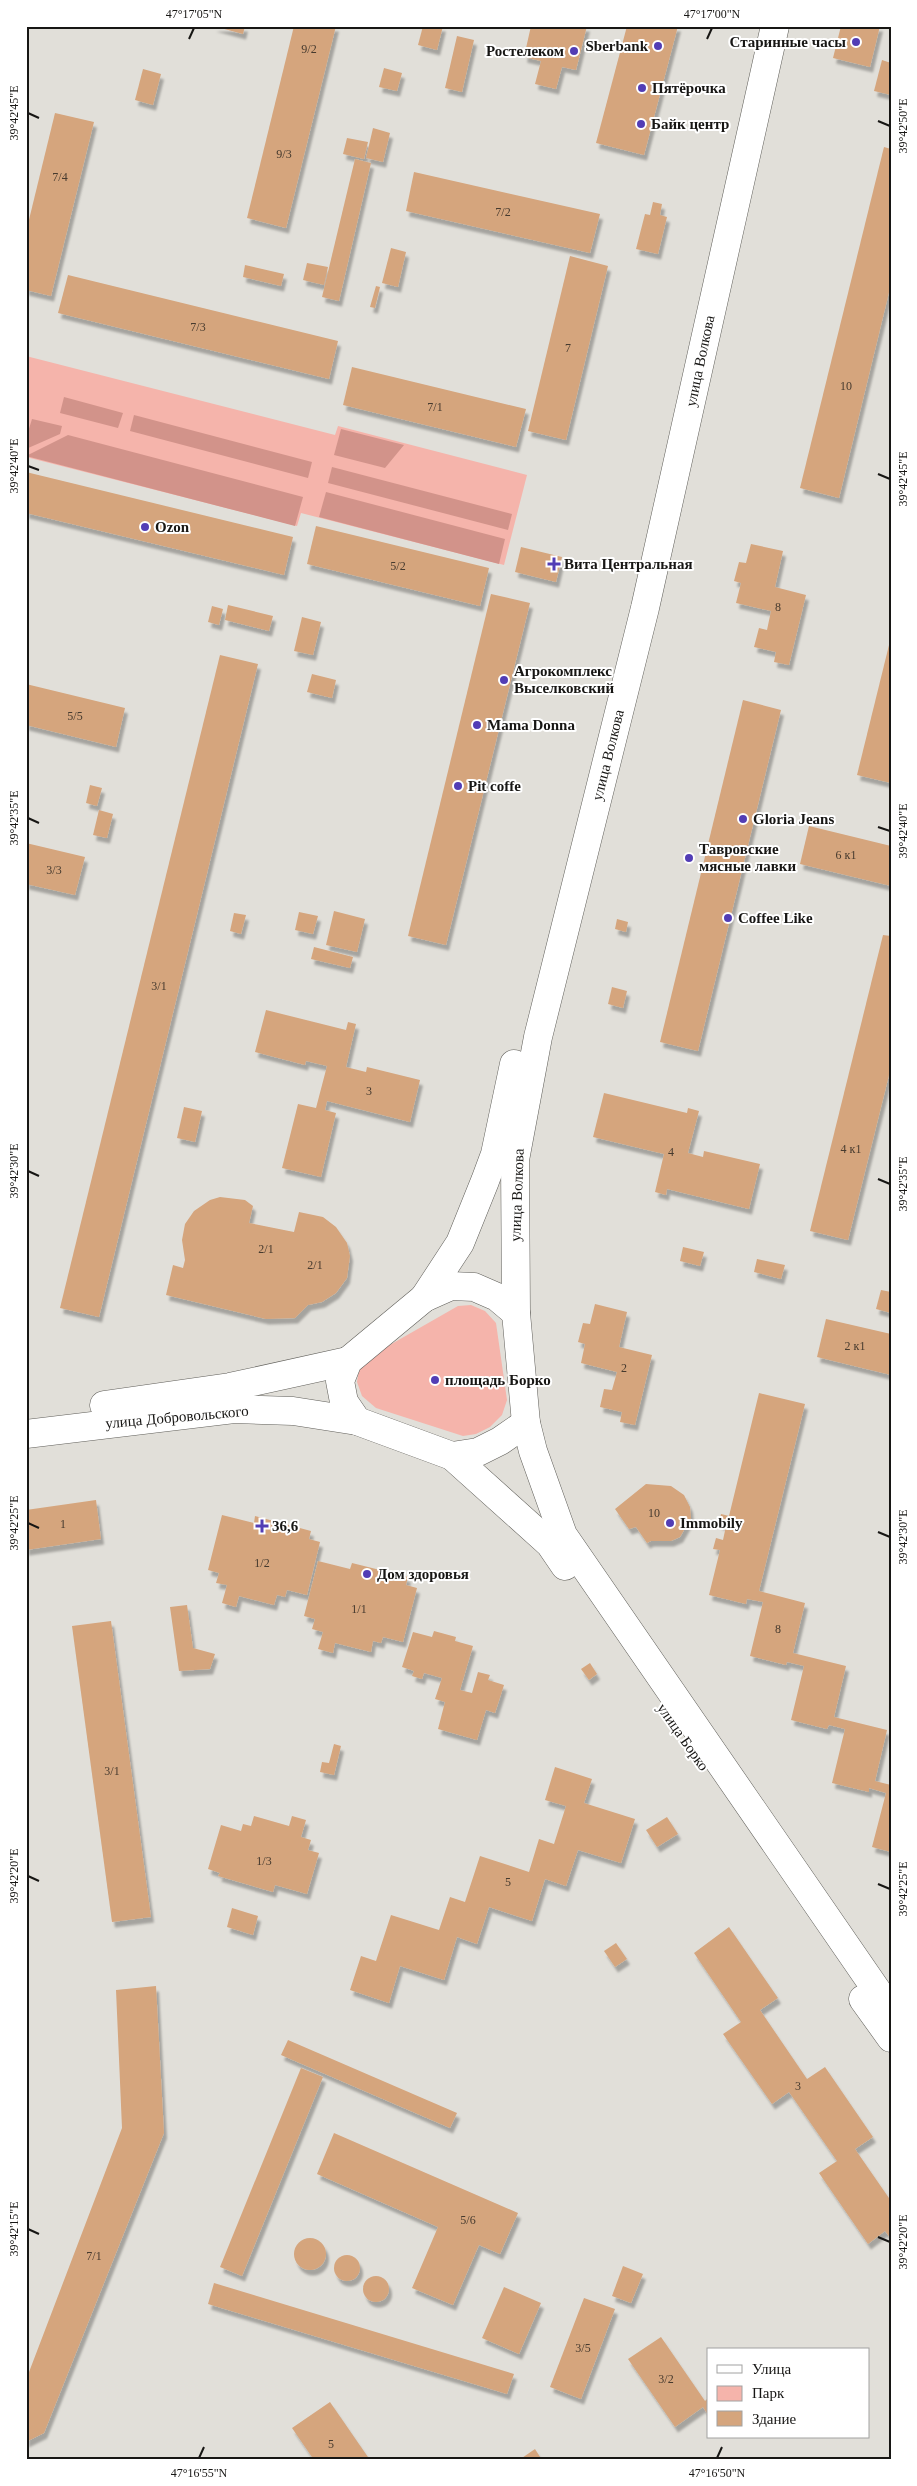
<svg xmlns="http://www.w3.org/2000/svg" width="917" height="2486" viewBox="0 0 917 2486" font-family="Georgia,serif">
	<defs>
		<filter id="shadow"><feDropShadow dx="3" dy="5.5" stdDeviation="1" flood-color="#0004"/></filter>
	</defs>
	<rect width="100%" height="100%" fill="#e1dfd9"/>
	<g fill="#f5b4ab">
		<path d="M26,356l309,79 3,-9 189,49 -23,90 -203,-52 -4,13 -271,-69z"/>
		<path d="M471,1305l14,6 11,12 11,77 -5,15 -12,12 -14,7 -13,2 -87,-28 -14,-12 -5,-14 2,-13 8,-11 91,-52z"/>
	</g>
	<g fill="#d2938a">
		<path d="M64,397l59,16 -5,15 -58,-15z"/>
		<path d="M134,415l178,47 -4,16 -178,-47z"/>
		<path d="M32,419l30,7 -2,8 -34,15v-18l2,1z"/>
		<path d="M341,429l63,16 -19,23 -51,-13z"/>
		<path d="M68,435l235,62 -8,29 -269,-70z"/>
		<path d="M332,467l180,47 -4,16 -180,-47z"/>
		<path d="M326,492l179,47 -6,25 -180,-47z"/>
	</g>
	<g fill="#d5a57d" filter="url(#shadow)">
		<path d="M213,26h32l-2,8z"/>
		<path d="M294,26h42l-50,202 -39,-10z"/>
		<path d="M423,26h20l-6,24 -19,-5z"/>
		<path d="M531,26h56l-11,44 -14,-3 -6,22 -21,-5 6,-23 -17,-4z"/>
		<path d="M627,26h51l-34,129 -48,-12z"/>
		<path d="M841,26h39l-10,41 -37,-9z"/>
		<path d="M457,36l17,4 -12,52 -17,-4z"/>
		<path d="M882,60l9,3v32l-17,-4z"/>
		<path d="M384,68l18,5 -5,18 -18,-4z"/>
		<path d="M143,69l18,5 -8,31 -18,-5z"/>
		<path d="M55,113l39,9 -43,174 -25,-6v-58z"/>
		<path d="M373,128l17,5 -7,29 -17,-4z"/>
		<path d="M347,138l21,4 -4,17 -21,-5z"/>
		<path d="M884,147l7,2v135l-52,214 -39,-10z"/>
		<path d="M355,159l16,4 -32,138 -17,-4z"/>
		<path d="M414,172l186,42 -10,39 -184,-42z"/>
		<path d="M653,202l9,2 -2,11 7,2 -9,37 -22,-5 9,-35 5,1z"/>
		<path d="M391,248l15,4 -8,35 -16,-4z"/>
		<path d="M570,256l38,10 -42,174 -38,-9z"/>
		<path d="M307,263l21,4 -4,18 -21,-5z"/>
		<path d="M245,265l39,9 -3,12 -38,-9z"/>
		<path d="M68,275l270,66 -9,38 -271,-66z"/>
		<path d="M376,286l4,1 -5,21 -5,-1z"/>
		<path d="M352,367l174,42 -10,38 -173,-42z"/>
		<path d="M26,472l267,65 -9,38 -258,-62z"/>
		<path d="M316,526l173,42 -9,38 -173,-42z"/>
		<path d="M751,544l32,7 -8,36 31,8 -17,70 -15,-3 2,-10 -22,-5 5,-19 8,2 4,-19 -35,-8 5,-20 -7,-2 5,-19 7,1z"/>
		<path d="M521,547l41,10 -6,25 -41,-10z"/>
		<path d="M491,594l39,9 -84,342 -38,-9z"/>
		<path d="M228,605l45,11 -4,15 -44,-11z"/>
		<path d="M212,606l11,3 -4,16 -11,-3z"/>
		<path d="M302,617l19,5 -8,33 -19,-4z"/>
		<path d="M890,641l1,1v141l-34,-8z"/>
		<path d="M220,655l38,9 -159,653 -39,-9z"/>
		<path d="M312,674l24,6 -4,18 -25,-6z"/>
		<path d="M26,684l99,24 -9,39 -90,-22z"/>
		<path d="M743,700l38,10 -83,341 -38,-9z"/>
		<path d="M90,785l12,3 -5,18 -11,-3z"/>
		<path d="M99,810l14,4 -6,24 -14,-3z"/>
		<path d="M809,826l82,20v40l-91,-22z"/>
		<path d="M26,843l59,14 -10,38 -49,-11z"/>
		<path d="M334,911l31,8 -8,33 -31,-7z"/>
		<path d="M299,912l19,4 -5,18 -18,-4z"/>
		<path d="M234,913l12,2 -5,19 -11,-3z"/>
		<path d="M617,919l11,3 -2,10 -11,-3z"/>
		<path d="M883,935l8,1v131l-43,173 -38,-9z"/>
		<path d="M314,947l39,10 -3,11 -39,-9z"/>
		<path d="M612,987l15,4 -4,17 -15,-4z"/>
		<path d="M266,1010l80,20 2,-8 8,2 -10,43 20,5 1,-5 53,13 -10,42 -83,-21 -2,9 11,3 -15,64 -39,-9 16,-64 18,4 11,-42 -21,-5 -1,4 -50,-13z"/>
		<path d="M604,1093l83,20 1,-5 11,3 -11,42 15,4 1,-6 56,13 -11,45 -82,-20 -1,6 -11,-3 9,-38 -71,-17z"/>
		<path d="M184,1107l18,4 -7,31 -18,-4z"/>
		<path d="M220,1197l25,3 8,6 -4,17 45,9 5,-20 24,5 13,10 11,16 3,13 -3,22 -11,15 -14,9 -14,3 -13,13 -29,1 -100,-24 7,-30 10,3 2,-8 -3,-20 3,-16 9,-13 16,-11z"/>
		<path d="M683,1247l21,5 -4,14 -20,-5z"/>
		<path d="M757,1259l28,6 -4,14 -27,-7z"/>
		<path d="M881,1290l10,2v21l-15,-4z"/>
		<path d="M595,1304l32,8 -8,35 33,8 -17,70 -15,-3 2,-10 -22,-5 4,-18 8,1 5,-18 -36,-9 4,-19 -7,-2 5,-19 7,1z"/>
		<path d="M826,1319l65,15v41l-74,-18z"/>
		<path d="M759,1393l46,11 -46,187 46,12 -12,50 53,13 -12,51 53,13 -12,51 16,4v67l-19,-5 14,-54 -17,-5v4l-37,-9 13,-54 -16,-4 -2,4 -36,-9 13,-54 -17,-4 -1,3 -36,-9 13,-54 -16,-3 -1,5 -37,-9 11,-45 -7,-1 3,-11 7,2 3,-14 -7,-2 2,-10 8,2z"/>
		<path d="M646,1484l25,2 13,9 6,12 1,11 -11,19 -9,4h-20l-4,2 -11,-16 -7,2 -14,-20z"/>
		<path d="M96,1500l5,39 -75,11v-40z"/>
		<path d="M222,1515l32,8 1,-7 56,15 -2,8 11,3 -13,53 -20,-5 -2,7 -8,-2 -3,10 -35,-9 -3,11 -14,-4 5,-18 -11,-2 3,-10 -11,-3z"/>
		<path d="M318,1561l32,8 2,-6 56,14 -2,8 11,3 -14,54 -20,-5 -2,6 -8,-2 -2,11 -36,-9 -2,10 -15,-4 5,-17 -11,-3 3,-10 -11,-3z"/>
		<path d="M187,1605l6,43 22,6 -5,15 -31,2 -9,-64z"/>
		<path d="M111,1621l40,296 -39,5 -40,-296z"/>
		<path d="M434,1631l22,6 -1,4 18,5 -13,44 12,3 6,-21 12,3 -2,5 16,5 -9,28 -9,-3 -9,30 -39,-11 7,-27 -10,-3 7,-21 -18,-5 -2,6 -10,-3 2,-5 -12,-4 11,-35 19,5z"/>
		<path d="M590,1663l7,11 -8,6 -8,-11z"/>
		<path d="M334,1744l7,2 -7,29 -14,-3 2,-10 7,1z"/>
		<path d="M555,1767l37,12 -8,24 51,16 -14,44 -43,-13 -12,36 -21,-7 -13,42 -43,-14 -12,37 -20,-7 -13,43 -44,-14 -11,37 -39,-13 11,-34 15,5 15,-46 48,15 11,-33 15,5 15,-46 49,16 10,-33 15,5 12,-38 -21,-6z"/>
		<path d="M254,1816l35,10 3,-10 14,4 -5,17 10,3 -3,10 11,3 -12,41 -32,-9 -2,7 -55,-16 2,-3 -12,-4 13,-44 20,6 2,-7 8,2z"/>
		<path d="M667,1817l11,17 -21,13 -11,-17z"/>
		<path d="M232,1908l26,8 -5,19 -26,-8z"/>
		<path d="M729,1927l49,71 -18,12 47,69 18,-12 48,70 -18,12 36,52v38l-6,-8 -17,13 -49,-71 18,-12 -48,-69 -17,12 -49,-70 18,-12 -47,-69z"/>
		<path d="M616,1943l11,16 -12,8 -11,-16z"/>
		<path d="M156,1986l8,147 -120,300 -18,9v-62l96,-252 -6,-138z"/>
		<path d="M288,2040l169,73 -7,15 -169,-73z"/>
		<path d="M301,2068l22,9 -81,199 -22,-9z"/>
		<path d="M334,2133l184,80 -18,41 -21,-9 -26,60 -41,-17 26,-61 -121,-53z"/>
		<circle cx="310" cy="2254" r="16"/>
		<circle cx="347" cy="2268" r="13"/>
		<path d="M623,2266l20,8 -12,29 -19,-7z"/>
		<circle cx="376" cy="2289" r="13"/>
		<path d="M214,2283l300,91 -7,20 -299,-90z"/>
		<path d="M504,2287l37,16 -22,51 -37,-16z"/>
		<path d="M584,2298l31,11 -34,90 -31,-12z"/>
		<path d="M661,2337l44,64 3,-3v17l-5,-8 -28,20 -47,-68z"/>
		<path d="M330,2402l40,58h-56l-22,-32z"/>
		<path d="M535,2449l7,11h-23z"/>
	</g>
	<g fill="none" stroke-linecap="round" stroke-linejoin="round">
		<g stroke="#605f5a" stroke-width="29">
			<g id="major">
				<path d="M775,26l-130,582 -107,429 -23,123 1,153 10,110 7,28 30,84 328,476"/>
				<path d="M424,1298l36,-55 25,-62 10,-27 19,-90"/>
				<path d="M104,1405l126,-18 118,-26"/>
				<path d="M357,1421l-13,-19 -4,-21 8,-20 76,-63 27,-12 23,1 23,10 19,16"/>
				<path d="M26,1434l208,-25 59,2 64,10 95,35 26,-4 22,-11 26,-18"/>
				<path d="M452,1456l98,88 15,22"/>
				<path d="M863,1999l28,39"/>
			</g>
		</g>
		<use href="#major" stroke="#fff" stroke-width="28"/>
	</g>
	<path fill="none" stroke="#171614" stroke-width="2" d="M189,39l5,-11M707,39l5,-11M28,113l11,5M878,121l12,5M28,466l11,4M878,474l12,5M28,818l11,5M878,827l12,4M28,1171l11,5M878,1179l12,5M28,1523l11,5M878,1532l12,5M28,1876l11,5M878,1884l12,5M28,2229l11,5M878,2237l12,5M199,2458l5,-11M717,2458l5,-11"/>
	<g fill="#523db5" stroke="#fff" stroke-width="2">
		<circle cx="856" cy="42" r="5"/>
		<circle cx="658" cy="46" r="5"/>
		<circle cx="574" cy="51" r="5"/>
		<circle cx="642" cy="88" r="5"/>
		<circle cx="641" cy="124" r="5"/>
		<circle cx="145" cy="527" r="5"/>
		<path d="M551.5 556.5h5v5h5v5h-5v5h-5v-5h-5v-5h5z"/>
		<circle cx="504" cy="680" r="5"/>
		<circle cx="477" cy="725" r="5"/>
		<circle cx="458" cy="786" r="5"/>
		<circle cx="743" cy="819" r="5"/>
		<circle cx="689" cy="858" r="5"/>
		<circle cx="728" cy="918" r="5"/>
		<circle cx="435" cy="1380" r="5"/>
		<circle cx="670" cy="1523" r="5"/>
		<path d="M259.5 1518.5h5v5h5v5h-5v5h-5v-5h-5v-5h5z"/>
		<circle cx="367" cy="1574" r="5"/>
	</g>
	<g text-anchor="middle" stroke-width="4" stroke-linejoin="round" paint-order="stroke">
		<g font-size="12" fill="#463a2e">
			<text x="309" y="53">9/2</text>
			<text x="284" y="158">9/3</text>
			<text x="60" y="181">7/4</text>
			<text x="503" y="216">7/2</text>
			<text x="198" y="331">7/3</text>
			<text x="568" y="352">7</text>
			<text x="846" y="390">10</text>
			<text x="435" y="411">7/1</text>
			<text x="398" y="570">5/2</text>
			<text x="778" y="611">8</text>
			<text x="75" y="720">5/5</text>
			<text x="846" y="859">6 к1</text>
			<text x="54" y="874">3/3</text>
			<text x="159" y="990">3/1</text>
			<text x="369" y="1095">3</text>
			<text x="851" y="1153">4 к1</text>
			<text x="671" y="1156">4</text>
			<text x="266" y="1253">2/1</text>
			<text x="315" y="1269">2/1</text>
			<text x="855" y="1350">2 к1</text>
			<text x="624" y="1372">2</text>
			<text x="654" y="1517">10</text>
			<text x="63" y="1528">1</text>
			<text x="262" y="1567">1/2</text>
			<text x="359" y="1613">1/1</text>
			<text x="778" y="1633">8</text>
			<text x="112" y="1775">3/1</text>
			<text x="264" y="1865">1/3</text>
			<text x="508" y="1886">5</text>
			<text x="798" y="2090">3</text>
			<text x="468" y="2224">5/6</text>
			<text x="94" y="2260">7/1</text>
			<text x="583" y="2352">3/5</text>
			<text x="666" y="2383">3/2</text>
			<text x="331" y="2448">5</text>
		</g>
		<g font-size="15" font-weight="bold" fill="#171614" stroke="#fff" text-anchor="start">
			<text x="846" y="47" text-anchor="end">Старинные часы</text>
			<text x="648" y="51" text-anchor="end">Sberbank</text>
			<text x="564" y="56" text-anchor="end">Ростелеком</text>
			<text x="652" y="93">Пятёрочка</text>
			<text x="651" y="129">Байк центр</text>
			<text x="155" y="532">Ozon</text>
			<text x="564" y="569">Вита Центральная</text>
			<text x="514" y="676">Агрокомплекс<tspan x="514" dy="17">Выселковский</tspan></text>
			<text x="487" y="730">Mama Donna</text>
			<text x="468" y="791">Pit coffe</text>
			<text x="753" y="824">Gloria Jeans</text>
			<text x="699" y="854">Тавровские<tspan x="699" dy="17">мясные лавки</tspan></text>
			<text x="738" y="923">Coffee Like</text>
			<text x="445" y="1385">площадь Борко</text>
			<text x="680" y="1528">Immobily</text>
			<text x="272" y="1531">36,6</text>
			<text x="377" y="1579">Дом здоровья</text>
		</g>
		<g font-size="15" fill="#171614" stroke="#fff">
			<text transform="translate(700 361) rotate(-78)" y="5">улица Волкова</text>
			<text transform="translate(608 755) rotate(-76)" y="5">улица Волкова</text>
			<text transform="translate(517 1195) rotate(-88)" y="5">улица Волкова</text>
			<text transform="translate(177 1417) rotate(-5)" y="5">улица Добровольского</text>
			<text transform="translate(683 1737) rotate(55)" y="5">улица Борко</text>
		</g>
	</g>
	<rect width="917" height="2486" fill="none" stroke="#ffffff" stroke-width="55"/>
	<rect x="707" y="2348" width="162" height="90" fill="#ffffff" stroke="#a2a2a1"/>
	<rect x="717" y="2365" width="25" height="8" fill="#ffffff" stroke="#a2a2a1"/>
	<text x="752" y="2374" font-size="15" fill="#171614">Улица</text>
	<rect x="717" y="2386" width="25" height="15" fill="#f5b4ab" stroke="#a2a2a1"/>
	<text x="752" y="2398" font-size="15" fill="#171614">Парк</text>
	<rect x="717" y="2411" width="25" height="15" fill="#d5a57d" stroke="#a2a2a1"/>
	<text x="752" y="2424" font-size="15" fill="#171614">Здание</text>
	<rect x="28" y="28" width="862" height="2430" fill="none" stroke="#171614" stroke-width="2"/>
	<g font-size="12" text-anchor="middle" fill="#171614">
		<text x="194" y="18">47°17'05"N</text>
		<text x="712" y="18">47°17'00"N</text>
		<text transform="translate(14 113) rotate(-90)" y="4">39°42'45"E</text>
		<text transform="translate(903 126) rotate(-90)" y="4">39°42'50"E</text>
		<text transform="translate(14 466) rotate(-90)" y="4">39°42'40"E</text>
		<text transform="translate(903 479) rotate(-90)" y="4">39°42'45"E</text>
		<text transform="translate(14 818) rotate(-90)" y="4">39°42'35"E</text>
		<text transform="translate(903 831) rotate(-90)" y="4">39°42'40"E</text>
		<text transform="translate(14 1171) rotate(-90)" y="4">39°42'30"E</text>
		<text transform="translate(903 1184) rotate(-90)" y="4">39°42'35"E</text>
		<text transform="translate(14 1523) rotate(-90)" y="4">39°42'25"E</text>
		<text transform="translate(903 1537) rotate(-90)" y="4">39°42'30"E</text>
		<text transform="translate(14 1876) rotate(-90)" y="4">39°42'20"E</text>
		<text transform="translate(903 1889) rotate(-90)" y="4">39°42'25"E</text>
		<text transform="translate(14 2229) rotate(-90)" y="4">39°42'15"E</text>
		<text transform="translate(903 2242) rotate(-90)" y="4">39°42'20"E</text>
		<text x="199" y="2477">47°16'55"N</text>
		<text x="717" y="2477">47°16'50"N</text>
	</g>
</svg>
